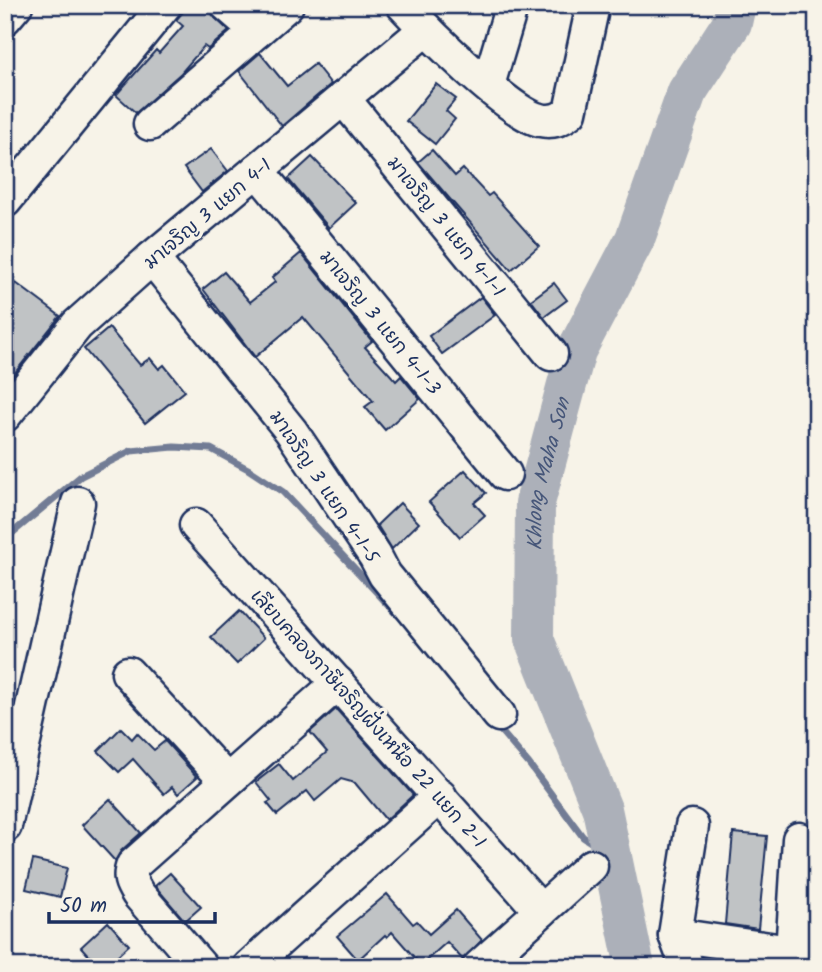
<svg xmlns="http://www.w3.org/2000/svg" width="822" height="972" viewBox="0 0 822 972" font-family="Kalam,'Playpen Sans Thai',sans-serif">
	<rect width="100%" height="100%" fill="#f7f3e8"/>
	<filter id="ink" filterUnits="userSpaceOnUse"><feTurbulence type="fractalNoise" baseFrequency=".0143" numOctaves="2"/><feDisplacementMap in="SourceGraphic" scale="14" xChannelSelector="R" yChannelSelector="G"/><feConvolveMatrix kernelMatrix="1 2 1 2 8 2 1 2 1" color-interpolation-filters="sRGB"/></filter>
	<g filter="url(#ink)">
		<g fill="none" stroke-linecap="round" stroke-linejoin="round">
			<g stroke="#727c95" stroke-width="7">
				<path d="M5,539l76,-63 50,-25 43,-4 37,2 37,20 35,23 115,123"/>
				<path d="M494,723l35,41 54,73 28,18"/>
			</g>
			<path stroke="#acb0b9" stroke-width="40" id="s1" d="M635,967l-33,-158 -68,-170 1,-136 41,-152 59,-112 52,-147 45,-69 4,-18"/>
		</g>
		<g fill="#c0c3c5" stroke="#1b2f5e" stroke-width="2">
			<path d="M189,5h20l6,13 14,13 -21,18 -4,-3 -23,27 -45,40 -20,-18 40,-45 3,3 24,-27 -7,-6z"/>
			<path d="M260,53l27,33 28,-22 16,20 -49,42 -43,-55z"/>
			<path d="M436,84l20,15 -10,12 9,8 -20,25 -29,-23z"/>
			<path d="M211,149l17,22 -26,21 -18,-24z"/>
			<path d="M432,150l23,26 8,-7 25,27 4,-3 47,53 -28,24 -93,-108z"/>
			<path d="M312,157l44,46 -27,25 -41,-49z"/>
			<path d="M301,253l71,88 -7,6 31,34 5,-5 19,23 -35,31 -20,-23 8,-6 -70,-84 -48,40 -52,-68 21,-17 26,30 25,-20 -3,-4z"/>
			<path d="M16,283l44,33 -55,69v-88z"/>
			<path d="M554,283l13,17 -23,17 -13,-17z"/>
			<path d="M481,297l14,18 -53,39 -13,-18z"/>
			<path d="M109,328l31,37 10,-7 9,11 5,-4 21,26 -40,32 -61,-74z"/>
			<path d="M465,470l21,23 -12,10 11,12 -25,22 -31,-35z"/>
			<path d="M400,503l19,20 -27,26 -15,-24z"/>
			<path d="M239,611l25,27 -27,26 -26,-27z"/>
			<path d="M336,709l77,86 -27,25 -31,-37 -14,-4 -26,22 -8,-10 -30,24 -10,-12 4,-2 -15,-19 23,-18 14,17 34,-29 -17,-20z"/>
			<path d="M121,728l11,11 5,-6 17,17 11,-9 32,36 -19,17 -6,-7 -8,7 -31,-35 -14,13 -21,-21z"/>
			<path d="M110,799l31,34 -20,18 -6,10 -33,-36z"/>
			<path d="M733,833l34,3 -9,93 -33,-5z"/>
			<path d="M33,860l34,8 -7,29 -34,-8z"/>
			<path d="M170,873l31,34 -16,14 -30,-35z"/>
			<path d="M387,894l26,30 4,-3 12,13 27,-24 26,30 -19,20 -16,-18 -26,23 -29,-33 -5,5 -2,-2 -27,25 -21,-24z"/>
			<path d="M108,922l21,23 -24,22h-6l-18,-20z"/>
		</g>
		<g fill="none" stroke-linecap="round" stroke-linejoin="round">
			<g stroke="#1b2f5e" stroke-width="37">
				<g id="minor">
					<path d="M227,5l30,26"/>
					<path d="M403,5c24,26 107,109 137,115 13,3 21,-1 30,-8l23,-107"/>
					<path d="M5,18l11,-13"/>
					<path d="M488,85l24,-80"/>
					<path d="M343,98l208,256"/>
					<path d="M150,124l137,-119"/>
					<path d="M257,170l248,304"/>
					<path d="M5,201l160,-196"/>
					<path d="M152,258l139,173 84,125 10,19 114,140"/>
					<path d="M5,415l72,-90 75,-67 274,-229"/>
					<path d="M196,525l345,386"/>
					<path d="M128,673l99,108"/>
					<path d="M5,826l73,-323"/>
					<path d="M675,935l142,21"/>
					<path d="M792,953l7,-114"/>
					<path d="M201,967l-63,-73c-7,-11 -10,-17 -5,-29l205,-182"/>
					<path d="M249,967l191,-171"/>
					<path d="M479,967l112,-101"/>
					<path d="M687,967l-12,-32 17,-109"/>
				</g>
			</g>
			<use href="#minor" stroke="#f7f3e8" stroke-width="32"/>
		</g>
	</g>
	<g text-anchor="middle" stroke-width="7" stroke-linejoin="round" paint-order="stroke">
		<g font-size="19" fill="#1b2f5e" stroke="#f7f3e8">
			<text transform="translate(207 213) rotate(-40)" y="7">มาเจริญ 3 แยก 4-1</text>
			<text transform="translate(447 226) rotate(51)" y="7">มาเจริญ 3 แยก 4-1-1</text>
			<text transform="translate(381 322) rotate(51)" y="7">มาเจริญ 3 แยก 4-1-3</text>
			<text transform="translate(325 486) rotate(56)" y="7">มาเจริญ 3 แยก 4-1-5</text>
			<text transform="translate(369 718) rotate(48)" y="7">เลียบคลองภาษีเจริญฝั่งเหนือ 22 แยก 2-1</text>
		</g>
		<g font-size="21" font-style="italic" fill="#465679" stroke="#f7f3e8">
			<text dy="7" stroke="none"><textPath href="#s1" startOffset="511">Khlong Maha Son</textPath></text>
		</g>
	</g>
	<rect width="822" height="972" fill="none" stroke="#f7f3e8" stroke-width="28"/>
	<rect x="14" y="14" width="794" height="944" fill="none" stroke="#1b2f5e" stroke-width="2.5" filter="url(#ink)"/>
	<path d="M49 912v10h166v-10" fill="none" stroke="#1b2f5e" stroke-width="3.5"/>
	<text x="60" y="912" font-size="21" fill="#1b2f5e" stroke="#f7f3e8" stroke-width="5" paint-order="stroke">50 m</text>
</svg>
